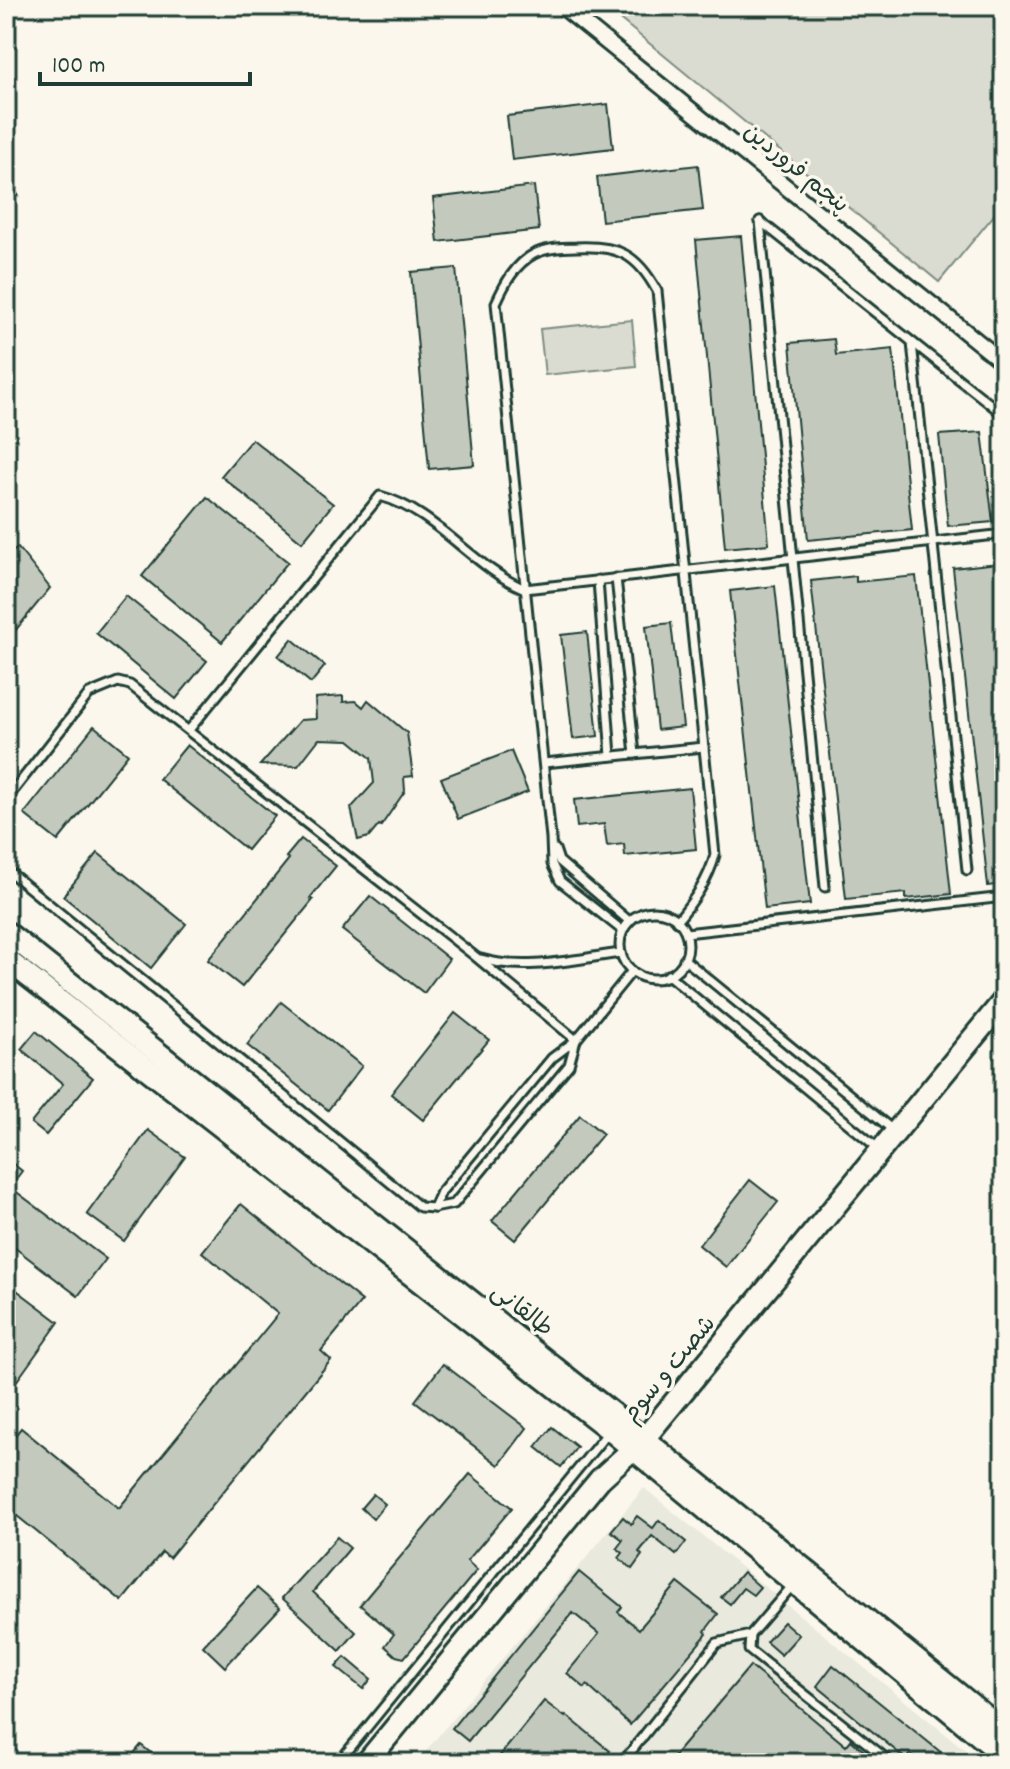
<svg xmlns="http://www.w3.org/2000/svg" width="1010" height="1769" viewBox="0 0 1010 1769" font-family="Dekko,'Playpen Sans Arabic',sans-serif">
	<rect width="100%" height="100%" fill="#fbf7ec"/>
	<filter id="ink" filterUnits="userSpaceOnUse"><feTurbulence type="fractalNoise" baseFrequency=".0125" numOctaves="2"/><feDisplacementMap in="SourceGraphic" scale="16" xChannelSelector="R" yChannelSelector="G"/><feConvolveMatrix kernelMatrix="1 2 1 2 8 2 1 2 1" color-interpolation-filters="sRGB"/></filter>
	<g filter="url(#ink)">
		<path fill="#eae9de" d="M644,1488l337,275h-565z"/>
		<g fill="#dbdcd1" stroke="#7d8c82" stroke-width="2">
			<path d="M604,6h400v197l-65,79z"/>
			<path d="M632,320l4,46 -91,9 -5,-46z"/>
		</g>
		<g fill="#c4c9be" stroke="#1f3d34" stroke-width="2">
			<path d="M608,104l5,44 -101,12 -5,-44z"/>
			<path d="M698,165l5,45 -101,11 -5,-44z"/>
			<path d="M534,186l5,44 -101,12 -5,-44z"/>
			<path d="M741,236l28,308 -44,4 -29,-308z"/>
			<path d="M456,268l18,197 -45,4 -18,-197z"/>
			<path d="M834,339l2,16 57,-6 19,181 -104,10 -18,-197z"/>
			<path d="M982,432l11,90 -45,4 -9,-91z"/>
			<path d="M252,439l81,65 -31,38 -81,-66z"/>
			<path d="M207,497l81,65 -66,80 -80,-66z"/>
			<path d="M18,548l32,40 -44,54v-86z"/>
			<path d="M998,563l6,54v267l-16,2 -35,-318z"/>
			<path d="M856,576v6l60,-6 35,318 -45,5v-6l-60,6 -35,-318z"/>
			<path d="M775,586l35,318 -45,5 -35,-318z"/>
			<path d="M126,596l81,65 -31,38 -80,-66z"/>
			<path d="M671,623l12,104 -26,3 -11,-104z"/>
			<path d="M587,632l11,104 -25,3 -12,-104z"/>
			<path d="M292,639l33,27 -14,17 -33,-27z"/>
			<path d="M343,696v6l13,-1 7,6 5,-7 39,33 6,43 -9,1 1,14 -24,35 -2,-1 -10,12 -11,3 -7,-32 23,-25 -3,-25 -22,-18 -30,-1 -21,27 -38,-1 40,-45 16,-1 -1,-21z"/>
			<path d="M94,726l34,28 -70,87 -34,-27z"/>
			<path d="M187,745l88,71 -28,34 -88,-71z"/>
			<path d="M511,751l17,41 -70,27 -17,-41z"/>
			<path d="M690,788l6,61 -71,7 -1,-12 -17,2 -3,-22 -27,3 -3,-27z"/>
			<path d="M301,839l35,27 -26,32 3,2 -71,87 -34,-27 81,-101 -3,-2z"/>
			<path d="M98,853l88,71 -35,44 -88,-72z"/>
			<path d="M370,896l79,63 -25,34 -82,-63z"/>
			<path d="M281,1002l81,64 -34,44 -81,-65z"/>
			<path d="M455,1013l34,27 -66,80 -32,-26z"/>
			<path d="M36,1031l57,47 -47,57 -15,-12 32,-39 -42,-35z"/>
			<path d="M580,1115l23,19 -88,106 -23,-19z"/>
			<path d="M148,1130l37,27 -61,84 -37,-27z"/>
			<path d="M6,1158l16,13 -12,16 96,72 -28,37 -72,-55z"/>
			<path d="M750,1180l28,22 -52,65 -27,-22z"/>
			<path d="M241,1204l121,97 -41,50 10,9 -162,198 -7,-6 -40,49 -116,-94v-61l15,-18 98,80 159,-194 -76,-62z"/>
			<path d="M6,1282l53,40 -53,74z"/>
			<path d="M443,1364l84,64 -28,37 -84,-64z"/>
			<path d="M552,1427l25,20 -16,20 -25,-20z"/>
			<path d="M470,1474l42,34 -45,53 10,9 -73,88 -8,-2 -11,-10 9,-12 -34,-29z"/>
			<path d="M373,1494l12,10 -12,15 -12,-11z"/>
			<path d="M637,1516l16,12 6,-8 27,22 -10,13 -24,-19 -13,16 3,3 -10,14 -13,-11 4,-5 -6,-5 6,-8 -12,-9 12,-14 8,7z"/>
			<path d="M337,1537l13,11 -37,44 43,40 -16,19 -58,-53z"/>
			<path d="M579,1572l43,35 -4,5 21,17 39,-46 40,31 -13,17 2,3 -77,91 -43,-40 -2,3 -18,-15 32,-39 -26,-21 -105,128 -16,-13z"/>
			<path d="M743,1572l17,15 -7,8 -10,-7 -13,16 -9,-7z"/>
			<path d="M257,1588l23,20 -55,59 -22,-21z"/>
			<path d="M784,1622l15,13 -18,20 -15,-13z"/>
			<path d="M345,1657l26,22 -8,10 -27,-22z"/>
			<path d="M833,1665l94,76 27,22h-33l-11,-9 -4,5 -89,-73z"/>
			<path d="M750,1666l96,80 5,-6 27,23h-196l-8,-7z"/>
			<path d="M544,1701l21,16 1,-2 44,36 -10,12h-106z"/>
			<path d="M141,1745l22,18h-37z"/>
		</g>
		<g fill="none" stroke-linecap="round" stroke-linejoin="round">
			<g stroke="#1f3d34" stroke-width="13">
				<g id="lane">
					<path d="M760,221l65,666"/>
					<path d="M760,221l244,194"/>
					<path d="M912,343l55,527"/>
					<path d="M616,578l19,176"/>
					<path d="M598,580l13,176"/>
					<path d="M189,730l191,-234c56,15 92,71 145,93l479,-55"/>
					<path d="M544,763l160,-16"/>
					<path d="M6,800l83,-106 29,-12 12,3 346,272 100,83"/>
					<path d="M555,849l4,12 70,60"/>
					<path d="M6,869l414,338 14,1 20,-4 115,-139 7,-25"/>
					<circle cx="654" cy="945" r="34"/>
					<path d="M623,931l-63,-50 -8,-17 -1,-26 -55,-535c8,-18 19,-39 38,-49 12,-6 29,-7 42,-7 42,-2 61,7 81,44l58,564c-7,26 -21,45 -38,66"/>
					<path d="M686,933l318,-36"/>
					<path d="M481,959c46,13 93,0 140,-6"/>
					<path d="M684,959l210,172"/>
					<path d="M668,975l211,174"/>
					<path d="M434,1208l7,-16 111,-134 24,-18 56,-69"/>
					<path d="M792,1586l-42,49 -1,15 143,113"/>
					<path d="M338,1763l271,-332"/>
					<path d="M622,1763l95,-120 33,-8"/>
				</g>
			</g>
			<g stroke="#1f3d34" stroke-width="20">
				<path id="street" d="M562,6l442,357"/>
			</g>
			<g stroke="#1f3d34" stroke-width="26">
				<g id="secondary">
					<path d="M6,932l612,486 386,313"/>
					<path d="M6,959l604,471 394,326"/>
					<path d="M366,1763l234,-284 44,-40 360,-439"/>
				</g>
			</g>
			<g stroke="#1f3d34" stroke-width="3" stroke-dasharray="8 6" stroke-linecap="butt">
				<path d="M6,39l13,-33"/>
				<path d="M6,179l15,21"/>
			</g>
			<use href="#lane" stroke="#fbf7ec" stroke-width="7"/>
			<use href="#street" stroke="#fbf7ec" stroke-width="14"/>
			<use href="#secondary" stroke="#fbf7ec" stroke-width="20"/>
		</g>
	</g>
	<g text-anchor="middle" stroke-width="7" stroke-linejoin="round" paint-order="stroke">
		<g font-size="24" fill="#1f3d34" stroke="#fbf7ec">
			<text transform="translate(797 167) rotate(39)" y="8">پنجم فروردین</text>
			<text transform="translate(523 1309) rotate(38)" y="8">طالقانی</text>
			<text transform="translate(668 1368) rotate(-50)" y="8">شصت و سوم</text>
		</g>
	</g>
	<rect width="1010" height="1769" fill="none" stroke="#fbf7ec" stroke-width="32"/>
	<rect x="16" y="16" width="978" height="1737" fill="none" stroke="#1f3d34" stroke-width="3" filter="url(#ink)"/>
	<path d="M40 72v12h210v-12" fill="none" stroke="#1f3d34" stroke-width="4"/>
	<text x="52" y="72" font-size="24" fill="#1f3d34" stroke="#fbf7ec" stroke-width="6" paint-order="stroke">100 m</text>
</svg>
